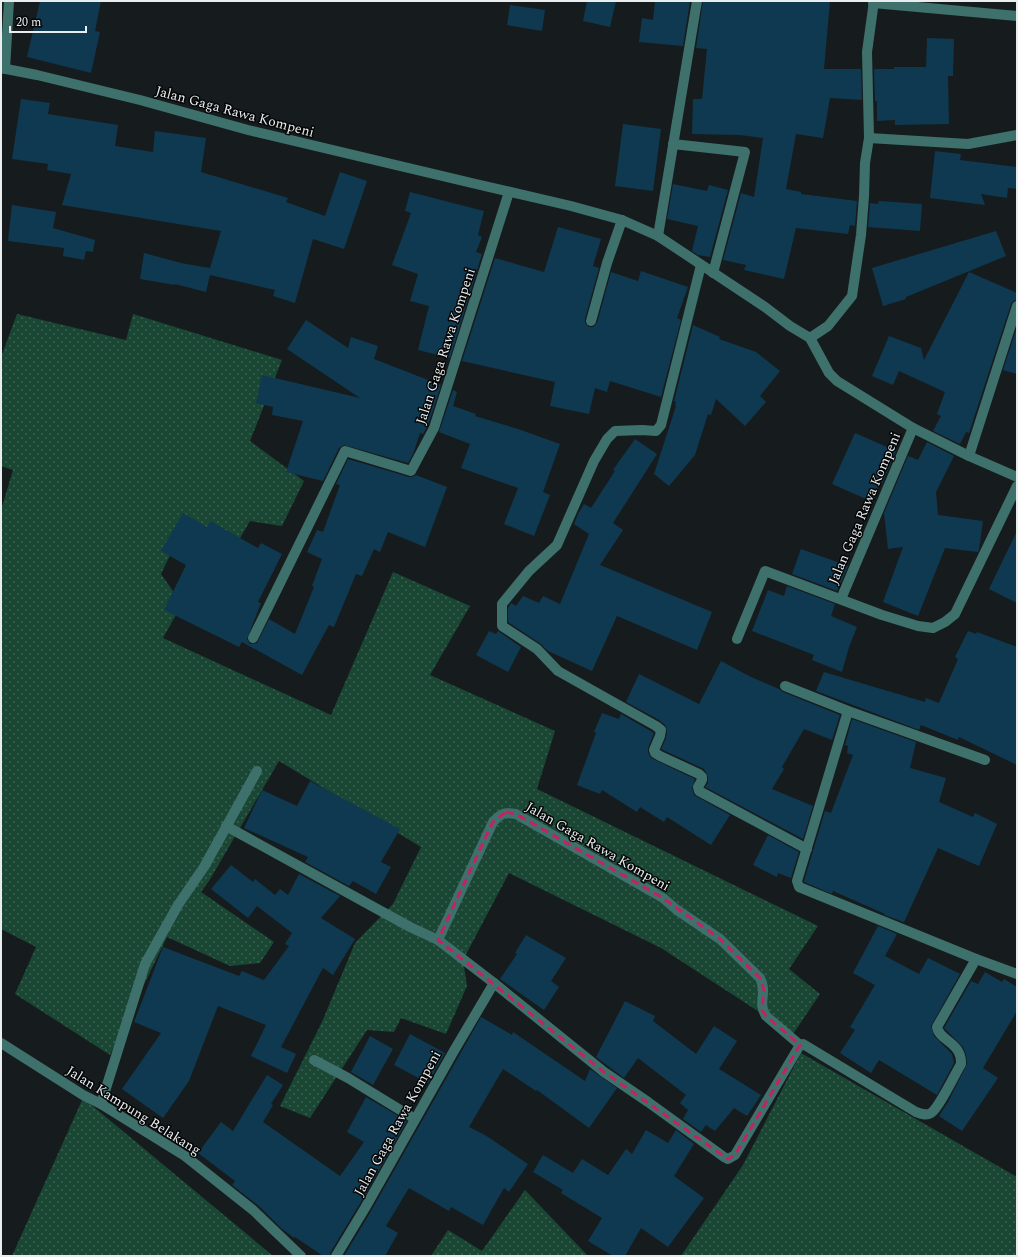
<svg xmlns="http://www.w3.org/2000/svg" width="1018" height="1257" viewBox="0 0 1018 1257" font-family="Spectral,serif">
	<defs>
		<pattern id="grass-dots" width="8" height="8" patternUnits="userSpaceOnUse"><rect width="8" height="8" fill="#1a4634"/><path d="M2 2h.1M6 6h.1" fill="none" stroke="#3b6152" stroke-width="1.8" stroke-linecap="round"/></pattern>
	</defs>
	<rect width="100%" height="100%" fill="#161c1d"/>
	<g fill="url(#grass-dots)">
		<path d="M17,314l109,26 7,-26 149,46 -32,81 54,40 -22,45 -32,-5 -18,31 -50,-22 -21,44 21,30 -19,34 168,77 62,-143 77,34 -40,69 125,56 -18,58 281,137 -29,43 31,25 -27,40 -132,-86 -152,-75 -46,87 4,26 -21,48 -45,-16 -7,14 -27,-2 -57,88 -30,-12 42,-84 33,-79 38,-39 28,-57 -142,-86 -70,120 -8,11 73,50 -14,21 -30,3 -63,-29 -57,118 -95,-61 21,-47 -35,-18v-419l12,-40 -12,-4v-109z"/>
		<path d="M801,1053l216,124v79h-336l62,-91z"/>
		<path d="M83,1098l190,158h-261z"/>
		<path d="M525,1190l63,66h-157l17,-26 34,21z"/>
	</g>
	<g fill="#0f3950">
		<path d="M40,1h61l-6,30 5,1 -9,41 -64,-16z"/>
		<path d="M587,1h29l-6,26 -27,-6z"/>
		<path d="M655,1h35l-7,45 -44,-4 3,-24 11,2z"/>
		<path d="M703,1h127l-6,68h37l1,31 -32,-2 -7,40 -27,-4 -10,55 15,3v2l56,7 -2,25 -5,-1 -2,9 -52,-6 -12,51 -40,-9 2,-5 -23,-5 18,-67 13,4 9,-59 -23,-3 -48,-1 1,-35h9l5,-50 -11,-1z"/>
		<path d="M510,5l35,5 -3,21 -35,-6z"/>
		<path d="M927,38l27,1 -1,37h-5l1,48 -54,1v-5l-18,1v-20h-2l-1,-32h20v-2h32z"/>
		<path d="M21,99l29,4 -2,11 70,11 -3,21 38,6 2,-21 51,7 -5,34 87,26 -2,4 39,14 15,-44 27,9 -23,68 -31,-10 -18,64 -22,-7 2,-6 -65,-15 -4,17 -31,-8v1l-35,-6 4,-26 37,10 29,5 11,-37 -159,-26 9,-31 -24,-4 1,-6 -36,-5z"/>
		<path d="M623,124l38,5 -8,62 -38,-5z"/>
		<path d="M935,151l26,3 -1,6 57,7v22l-9,-1 -1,10 -26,-4 4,11 -55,-7z"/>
		<path d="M673,184l34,7 2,-6 19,5 -18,67 -12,-2 -6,-4 6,-25 -31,-7z"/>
		<path d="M410,192l74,19 -6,24 4,2 -6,15 6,2 -32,104 -32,-8 11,-44 -19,-5 8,-27 -26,-9 19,-52 -6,-2z"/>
		<path d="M879,201l43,3 -2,27 -52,-4 2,-24 8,1z"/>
		<path d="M12,205l44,7 -3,16 42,12 -2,12 -7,-1 -2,9 -21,-4 1,-8 -56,-7z"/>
		<path d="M558,227l43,12 -8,27 6,2 -14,51v4l4,4h4l4,-4 14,-51 27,9 3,-10 47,16 -11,31 4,2 -20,77 -51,-16 -3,11 -12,-4 -6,26 -39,-8 5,-24 -93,-21 33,-103 49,14z"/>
		<path d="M996,231l10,25 -100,41v2l-23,7 -11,-38z"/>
		<path d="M969,272l48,21v7l-4,1 -2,3 -42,129 -3,-1 -6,12 -27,-13 8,-15 -4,-2 8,-22 -46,-21 -6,14 -21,-9 17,-40 32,12 3,12z"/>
		<path d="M306,320l42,28 3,-11 27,9 -4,13 67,26 -13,40 -5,9 -3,-1 -7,21 -5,9 -64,-18 -5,3 -16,33 -37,-9 17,-51 -31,-6 1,-8 -17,-4 6,-28 98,23 -73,-49z"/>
		<path d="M693,325l27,12 -1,2 37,13 24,19 -20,25 6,6 -21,24 -29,-27 -5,16 -3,-1 -13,41 -26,31 -15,-12 22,-68 -1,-1 1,-3 -2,-1z"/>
		<path d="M1017,327v47l-14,-4z"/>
		<path d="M453,390l4,2 -4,14 23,8 -1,2 43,13 42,15 -17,48 7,3 -16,41 -30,-12 14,-36 -57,-20 9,-24 -31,-12z"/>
		<path d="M855,433l41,18 -15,35v-6l-8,22 -41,-18z"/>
		<path d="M635,439l22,15 -44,69 10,7 -23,35 112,47 -15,38 -80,-34 -25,55 -44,-20 -7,-7 -33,-22v-14l3,-5 5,3 7,-10 16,7 4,-7 17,8 29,-70 -15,-10 4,-10 6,-10 7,4 24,-37 -2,-1z"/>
		<path d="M927,442l27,14 -18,36 2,23 45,6 -4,28 -1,3 -33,-4 -27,68 -35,-14 20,-55 -15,2 -4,-36 24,-57 10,4z"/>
		<path d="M348,459l61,18h3l4,-2 31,12 -22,60 -37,-15 -8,20 -6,-3 -12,27 -6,-2 -22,53 -5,-2 -27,50 -60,-33 -3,5 -75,-37 22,-45 -25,-14 22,-38 24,14 3,-6 48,27 3,-5 21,11 -24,48 3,1 -14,36 3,5 7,-1 12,-24 26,15 19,-47 -2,-1 10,-27 -15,-7 10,-22 6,2 17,-47 -4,-1z"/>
		<path d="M1017,531v72l-28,-14z"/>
		<path d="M801,549l47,17 -11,25 -45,-17z"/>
		<path d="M787,586l48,18 -4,12 26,11 -8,20 -7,25 -30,-12 2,-5 -62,-24 16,-41 16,6z"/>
		<path d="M489,631l7,3 2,-3 23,16 -13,25 -32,-17z"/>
		<path d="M968,631l8,3 1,-2 40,15v118l-58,-28 -1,3 -37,-15 -2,5 -103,-39 8,-19 101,30 1,-4 13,5 19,-44 -3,-2z"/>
		<path d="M721,661l28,15 30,13 4,3 57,23 -8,25 -28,-11 -22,38 2,2 -12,20 41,17 -10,33 -98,-52 3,-4v-6l-4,-8 -43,-20 5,-11 1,-7 -2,-6 -6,-5 -33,-18 13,-28 60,30z"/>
		<path d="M602,713l17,6 2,-5 33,19 -6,15v4l3,6 44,21 -3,9 2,7 36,20 -19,30 -44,-28 -3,5 -24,-15 -3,5 -35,-22 -2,4 -23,-9 19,-52 -2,-1z"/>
		<path d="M852,719l64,23 -6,26 36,10 -7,24 34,15 2,-4 22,11 -18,42 -41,-18 -34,74 -20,-7 1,-1 -52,-23 -1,3 -28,-12v-1l21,-70 6,2 22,-58 -6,-2 1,-7 -3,-1z"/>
		<path d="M310,781l90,48 -19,33 10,5 -15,27 -23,-13 -4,5 -44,-24 3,-5 -64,-29 18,-38 35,16z"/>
		<path d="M768,835l31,17 -8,26 -13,-5 -1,4 -24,-12z"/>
		<path d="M231,865l22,17 2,-3 20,16 5,-6 8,6 11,-21 41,22 -19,22 34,21 -22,36 -10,-7 -42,79 15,7 -9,19 -36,-17 15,-31 -48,-19 -29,75 -26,37 -41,-29 39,-56 -27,-11 29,-75 76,29 3,-5 22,9 25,-34 -4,-2 7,-11 -35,-27 -9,12 -37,-29z"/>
		<path d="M878,926l19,8 -12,22 34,18 9,-16 32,16 -29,52 3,10 18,18 2,9 -17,32 -58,-35 -8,13 -31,-20 15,-23 -5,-3 25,-42 -22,-12z"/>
		<path d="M526,935l40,23 -15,23 8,6 -15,23 -44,-31 17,-25 -2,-1z"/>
		<path d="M985,972l17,10 2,-3 13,8v24l-34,57 15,10 -36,53 -23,-15 9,-14 19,-38 -1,-10 -3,-7 -19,-19 27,-47 7,3z"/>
		<path d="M625,1001l30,15 -2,5 43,33 18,-28 23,15 -18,28 42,26 -14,21 -13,-8 -19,23 -9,-6 -5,7 -18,-13 5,-9 -8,-7 6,-8 -48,-37 -14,20 -28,-21z"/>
		<path d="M481,1017l31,18 1,-3 72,49 5,-12 27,19 -28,40 -52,-38 -1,1 -33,-22 -34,58 16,8 43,29 -19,28 -5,-4 -21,37 -32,-18 -2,4 -40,-23 -23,38 12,7 -13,23h-41l27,-45z"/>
		<path d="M410,1034l35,19 -17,30 -34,-18z"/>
		<path d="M370,1036l23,13 -20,36 -22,-13z"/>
		<path d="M267,1075l16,10 -12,19 2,1 -10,17 77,54 24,-34 -17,-10 19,-35 41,24 -48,84 -29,48v3h-7l-28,-19 -1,1 -13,-10 -21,-21 -28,-22 3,-4 -37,-28 23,-31 12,9z"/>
		<path d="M646,1130l22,13 8,-13 18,14 -20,32 30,22 -36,49 -27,-19 -16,28h-12l-25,-15 14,-23 -41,-25 2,-3 -30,-18 10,-17 30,18 9,-14 26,16 18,-26 6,5z"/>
	</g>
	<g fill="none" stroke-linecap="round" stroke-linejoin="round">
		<g stroke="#3f716c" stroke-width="10">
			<path d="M873,3l144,13"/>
			<path d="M1,68l36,7 103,25 108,30 228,54 95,22 51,14 36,16 107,71 25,19 20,12 19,35 8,8 76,47 56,28 48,21"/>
			<path d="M5,69l4,-68"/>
			<path d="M869,138l99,6 49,-9"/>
			<path d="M673,144l72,8 -32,121"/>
			<path d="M658,236l39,-235"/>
			<path d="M701,265l-40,160 -5,6 -14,-1 -27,1 -8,8 -13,22 -37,84 -28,26 -27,33v22l35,23 21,22 98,55 5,4 -1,6 -6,14 1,3 5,3 39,18 3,3v3l-4,7 1,4 108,58"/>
			<path d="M591,321l16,-58 15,-43"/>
			<path d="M810,338l18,-12 24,-30 9,-61 3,-39 1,-33 4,-25 -2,-86 7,-51"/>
			<path d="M969,456l48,-150"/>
			<path d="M841,599l72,-171"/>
			<path d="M253,638l92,-187 66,20 23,-43 75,-236"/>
			<path d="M737,639l28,-68 117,44 36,11 15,2 12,-6 10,-8 62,-128"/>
			<path d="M785,686l63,25 137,49"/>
			<path d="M848,711l-51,170 2,6 177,72"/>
			<path d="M226,826l184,101 28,13 56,43 110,89 44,30 76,55 4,2 7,-4 65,-110 3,-1 113,68c5,2 10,4 15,1 8,-5 24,-39 30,-49 1,-22 -22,-23 -24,-37l39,-68 41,15"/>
			<path d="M438,940l55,-118c9,-9 10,-10 23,-8l147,84 14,12 43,29 40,39c8,15 -3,24 6,38l34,29"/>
			<path d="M1,1043l82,52 18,9 84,52 68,54 48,46"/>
			<path d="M314,1060l34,18 67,41"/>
			<path d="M101,1104l44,-140 33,-59 26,-38 53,-96"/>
			<path d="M336,1256l29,-48 90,-159 39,-66"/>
		</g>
	</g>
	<path fill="none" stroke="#c42362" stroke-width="3" stroke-dasharray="8 5" stroke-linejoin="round" d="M506,812l10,2 147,84 57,41 40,39 4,12 -2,20 4,6 34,29 -65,110 -7,4 -124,-87 -166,-132 50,-108 5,-10z"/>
	<g text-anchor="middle" stroke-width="3" stroke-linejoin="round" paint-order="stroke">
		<g font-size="14" fill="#e9edee" stroke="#050607">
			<text transform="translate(235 111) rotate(15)" y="5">Jalan Gaga Rawa Kompeni</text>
			<text transform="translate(445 346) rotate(-72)" y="5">Jalan Gaga Rawa Kompeni</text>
			<text transform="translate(864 508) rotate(-67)" y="5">Jalan Gaga Rawa Kompeni</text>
			<text transform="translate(598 846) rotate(30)" y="5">Jalan Gaga Rawa Kompeni</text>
			<text transform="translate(134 1110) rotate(32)" y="5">Jalan Kampung Belakang</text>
			<text transform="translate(397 1123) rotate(-61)" y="5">Jalan Gaga Rawa Kompeni</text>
		</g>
	</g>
	<rect width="1018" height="1257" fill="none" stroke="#e9edee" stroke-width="4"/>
	<path d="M10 26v6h76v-6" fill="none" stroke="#e9edee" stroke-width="2"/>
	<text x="16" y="26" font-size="12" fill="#e9edee" stroke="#050607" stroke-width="3" paint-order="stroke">20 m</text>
</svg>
